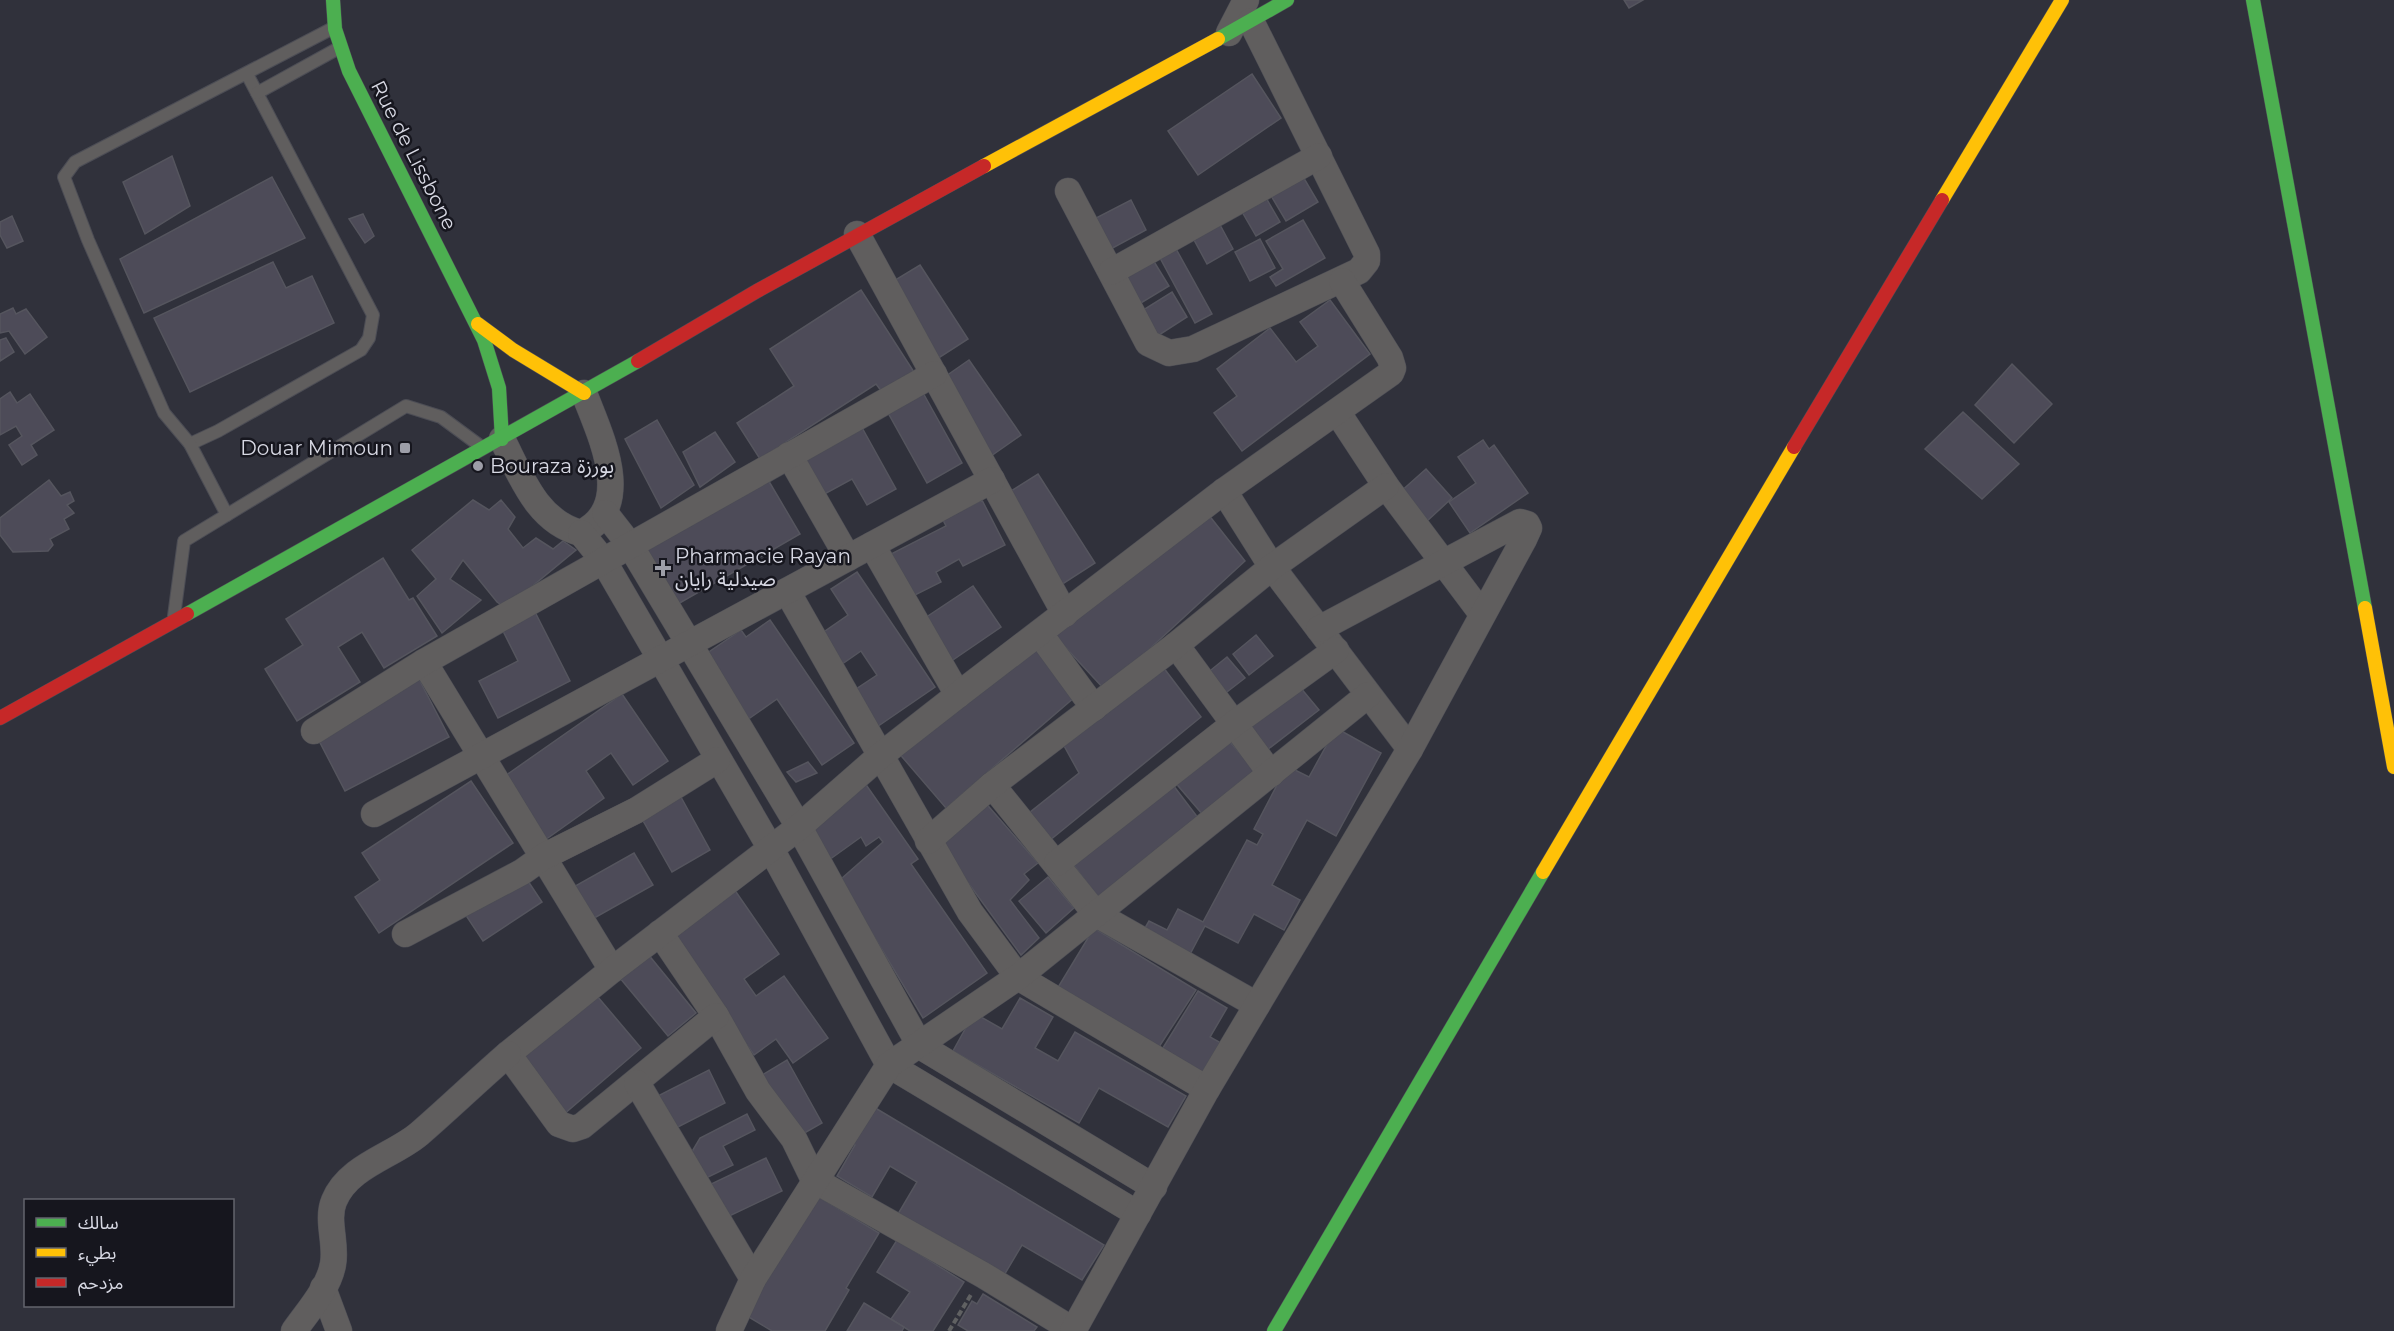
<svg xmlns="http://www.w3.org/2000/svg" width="2394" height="1331" viewBox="0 0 2394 1331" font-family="Montserrat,'Noto Sans Arabic',sans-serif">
	<rect width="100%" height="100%" fill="#30313b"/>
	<g fill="#4d4b58" stroke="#55555e" stroke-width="1.5">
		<path d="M1624,0h19l-14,8z"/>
		<path d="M1252,74l29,44 -83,57 -30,-44z"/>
		<path d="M172,156l18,50 -45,28 -22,-52z"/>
		<path d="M1302,175l16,27 -32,19 -16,-27z"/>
		<path d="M272,177l33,61 -161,75 -24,-54z"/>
		<path d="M1265,196l15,26 -24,14 -15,-26z"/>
		<path d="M1131,200l15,30 -37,20 -15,-31z"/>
		<path d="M363,214l11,22 -9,7 -16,-24z"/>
		<path d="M12,216l11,25 -16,7 -7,-13v-13z"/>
		<path d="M1303,220l22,38 -49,28 -6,-9 13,-8 -17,-28z"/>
		<path d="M1219,223l14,26 -26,15 -14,-26z"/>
		<path d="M1260,239l15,29 -25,13 -15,-29z"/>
		<path d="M1175,247l37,67 -17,9 -36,-67z"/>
		<path d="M1153,260l16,26 -33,20 -16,-31z"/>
		<path d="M273,262l13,26 26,-12 22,47 -144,69 -36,-74z"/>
		<path d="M920,265l48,74 -34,22 -42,-79z"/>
		<path d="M861,290l53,82 -32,20 -6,-8 -116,75 -23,-36 57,-37 -24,-37z"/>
		<path d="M1172,292l15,25 -31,20 -16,-25z"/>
		<path d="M1330,300l40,54 -128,97 -28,-38 23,-17 -20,-27 53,-41 26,34 22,-16 -18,-24z"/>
		<path d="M13,308l3,6 10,-5 21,28 -22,17 -16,-23 -9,2v-19z"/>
		<path d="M6,338l8,14 -14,9v-21z"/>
		<path d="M969,360l52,75 -30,21 -52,-75z"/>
		<path d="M2012,364l40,40 -38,39 -39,-38z"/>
		<path d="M922,391l40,72 -35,20 -40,-72z"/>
		<path d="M10,392l7,11 13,-9 24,36 -23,15 6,10 -15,10 -13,-20 13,-9 -6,-10 -16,9v-36z"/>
		<path d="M1963,412l56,52 -37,35 -57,-50z"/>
		<path d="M657,420l37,65 -33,23 -36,-69z"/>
		<path d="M860,424l36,65 -29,16 -15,-26 -33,18 -21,-38z"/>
		<path d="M715,432l20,30 -35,25 -17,-35z"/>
		<path d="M1483,440l6,9 5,-4 34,48 -58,40 -21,-31 27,-19 -18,-26z"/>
		<path d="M1426,469l26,29 -26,24 -27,-29z"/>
		<path d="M1038,474l57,89 -34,22 -58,-89z"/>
		<path d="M767,478l33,56 -122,70 -36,-57z"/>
		<path d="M49,480l12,16 9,-4 4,9 -7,4 7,8 -10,6 5,10 -19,10 3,6 -5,6 -35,1 -13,-17v-17z"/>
		<path d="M473,500l16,10 12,-10 14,17 -7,12 15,19 13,-10 17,11 10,-8 13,9 -70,58 -9,-6 -34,-42 -13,19 31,21 -39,33 -25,-37 19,-17 -24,-29z"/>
		<path d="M982,500l23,45 -42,21 -4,-7 -23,13 5,10 -32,16 -18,-44 55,-28 -3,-6z"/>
		<path d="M1208,514l37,47 -140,129 -51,-55z"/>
		<path d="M383,558l26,42 4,-2 24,38 -53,32 -22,-36 -24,15 22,35 -63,39 -32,-52 38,-24 -17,-26z"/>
		<path d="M857,572l78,115 -64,44 -24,-36 30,-20 -16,-24 -26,18 -20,-31 33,-23 -17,-26z"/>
		<path d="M973,586l28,41 -54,37 -28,-42z"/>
		<path d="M532,606l38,75 -72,37 -19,-37 39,-20 -19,-38z"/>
		<path d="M770,620l84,123 -32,22 -45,-66 -30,21 -44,-64 38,-26 5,7z"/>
		<path d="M1256,635l17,21 -24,19 -16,-21z"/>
		<path d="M1035,645l40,52 -129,111 -49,-57z"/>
		<path d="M1227,657l18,21 -22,17 -17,-21z"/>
		<path d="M1163,667l38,50 -152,124 -20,-28 50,-40 -16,-29z"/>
		<path d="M418,677l31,60 -104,54 -31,-60z"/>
		<path d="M1300,687l19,23 -52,40 -18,-24z"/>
		<path d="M622,694l46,67 -35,24 -22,-32 -25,18 18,27 -59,42 -43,-62z"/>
		<path d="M1336,728l45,25 -45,83 -29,-16 -35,65 28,15 -16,30 -30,-16 -16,29 -33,-17 -17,32 -46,-25 7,-12 18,9 11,-21 25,13 44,-82 10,5 6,-11 -9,-5 33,-63 22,11z"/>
		<path d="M1225,736l30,35 -52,44 -30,-35z"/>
		<path d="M808,762l9,11 -21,9 -9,-10z"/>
		<path d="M862,779l56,80 -7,5 76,109 -64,45 -83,-138 43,-38 -4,-5 -13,9 -5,-9 -32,23 -17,-33z"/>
		<path d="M471,781l42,62 -134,90 -24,-36 25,-17 -18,-27z"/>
		<path d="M1173,785l26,34 -101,78 -29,-38z"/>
		<path d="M676,788l34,62 -38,22 -35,-62z"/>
		<path d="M983,800l55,63 -14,11 5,6 -19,20 29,38 -18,17 -82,-112z"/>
		<path d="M634,853l19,32 -64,36 -19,-32z"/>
		<path d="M522,872l20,30 -59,39 -20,-30z"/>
		<path d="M1048,877l26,31 -28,25 -27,-32z"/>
		<path d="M734,889l45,65 -35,25 12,17 28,-20 44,62 -35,25 -17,-24 -22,16 -85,-120z"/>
		<path d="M1094,928l102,62 -39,60 -100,-61z"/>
		<path d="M643,948l53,65 -28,23 -53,-64z"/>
		<path d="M592,990l49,58 -78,67 -49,-59z"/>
		<path d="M1198,991l29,17 -17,29 11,6 -20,32 -40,-24z"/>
		<path d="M1020,998l33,19 -18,31 23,13 17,-29 111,64 -18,31 -69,-39 -20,35 -126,-72 21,-38 28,16z"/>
		<path d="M787,1060l35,63 -28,16 -35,-62z"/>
		<path d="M709,1070l16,33 -53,27 -22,-30z"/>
		<path d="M872,1106l232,139 -22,35 -60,-35 -19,32 -105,-63 19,-32 -27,-16 -18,31 -35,-21 18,-31 -4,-3z"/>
		<path d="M747,1114l8,16 -32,16 10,19 -37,18 -6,-28 10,-17z"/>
		<path d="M766,1158l16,33 -57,27 -16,-33z"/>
		<path d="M814,1194l65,39 -33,55 3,2 -24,41h-53l-30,-18z"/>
		<path d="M897,1240l67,42 -31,49h-23l-19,-12 19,-27 -33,-20z"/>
		<path d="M983,1294l54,33 -3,4h-66l-10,-6 14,-24 5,3z"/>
		<path d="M864,1303l40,24 -2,4h-55z"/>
	</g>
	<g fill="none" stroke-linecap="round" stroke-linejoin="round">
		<g stroke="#4c4d55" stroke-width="14">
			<g id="lane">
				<path d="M247,74l126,241 -4,23 -8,12 -143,81 -28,13 -26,-31 -76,-173 -24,-63 11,-15 258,-134"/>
				<path d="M257,93l80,-44"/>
				<path d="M190,444l37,71"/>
				<path d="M174,616l10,-75 222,-135 35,11 42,31"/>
			</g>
		</g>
		<g stroke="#4c4d55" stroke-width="27">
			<g id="street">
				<path d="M1229,33l17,-33"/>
				<path d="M1068,191l80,152 21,10 24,-4 166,-78 8,-10v-7l-116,-233"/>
				<path d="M857,234l208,380"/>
				<path d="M1111,272l208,-116"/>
				<path d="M1338,413l48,73 96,128"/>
				<path d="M502,439c19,37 35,83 79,94 55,-27 19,-98 3,-140"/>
				<path d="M789,455l59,103"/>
				<path d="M1224,491l48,76 138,182"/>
				<path d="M605,513l25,32 169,282 121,219 234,141"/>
				<path d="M581,533l22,27 168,289 118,216 249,149"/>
				<path d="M872,545l86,150"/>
				<path d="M787,591l183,321 48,65 189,112"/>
				<path d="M1040,634l54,74"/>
				<path d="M1176,645l95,129"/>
				<path d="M424,662l188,308"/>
				<path d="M314,731l110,-69 510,-288"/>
				<path d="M992,785l104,129 161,91"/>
				<path d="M374,814l618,-334"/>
				<path d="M928,841l64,-56 184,-140 96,-78 114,-81"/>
				<path d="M1057,863l178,-140 101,-73"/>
				<path d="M660,933l56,83 42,75 36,48 20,41 169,95 90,55"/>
				<path d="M405,934l117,-62 21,-15 94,-47 80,-50"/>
				<path d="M716,1016l-134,110 -9,3 -14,-5 -51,-70 104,-84 187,-143 81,-71 78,-61 266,-204 167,-118 2,-5 -3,-10 -48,-77"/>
				<path d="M637,1083l116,196"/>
				<path d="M323,1288l16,43"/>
				<path d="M294,1331c14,-20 35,-43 39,-67 4,-20 -7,-44 1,-63 14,-35 59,-45 85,-67 30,-26 59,-54 89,-80"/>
				<path d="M729,1331l24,-52 136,-214 129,-88 350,-282"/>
				<path d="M1073,1331l134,-242 203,-340 114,-210 5,-11 -2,-4 -7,-2 -201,107"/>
			</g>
		</g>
		<g stroke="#4c4d55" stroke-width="15">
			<g id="fast">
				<path d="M333,0l2,29 14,42 135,269 15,48 3,51"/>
				<path d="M2253,0l112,608"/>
				<path d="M1218,39l69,-39"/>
				<path d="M187,614l451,-253"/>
				<path d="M1274,1331l269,-459"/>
			</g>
		</g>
		<g stroke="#4c4d55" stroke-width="15">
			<g id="slow">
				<path d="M984,166l234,-127"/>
				<path d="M1942,200l120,-200"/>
				<path d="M478,324l35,26 71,43"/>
				<path d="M2365,608l29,159"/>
				<path d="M1543,872l251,-425"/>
			</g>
		</g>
		<g stroke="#4c4d55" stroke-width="15">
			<g id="jam">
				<path d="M638,361l119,-70 227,-125"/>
				<path d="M1794,447l148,-247"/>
				<path d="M0,718l187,-104"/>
			</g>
		</g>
		<path stroke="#606162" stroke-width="4" stroke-dasharray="6 3" stroke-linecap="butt" d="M949,1331l23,-38"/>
		<use href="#lane" stroke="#605e5e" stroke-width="12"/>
		<use href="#street" stroke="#605e5e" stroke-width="26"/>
		<use href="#fast" stroke="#4caf50" stroke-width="14"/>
		<use href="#slow" stroke="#ffc107" stroke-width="14"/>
		<use href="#jam" stroke="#c62828" stroke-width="14"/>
	</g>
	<g fill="#9d9ea8" stroke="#16161e" stroke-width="2">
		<rect x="399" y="442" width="12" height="12" rx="3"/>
		<circle cx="478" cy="466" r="6"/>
		<path d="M660 559h6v6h6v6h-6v6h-6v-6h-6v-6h6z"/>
	</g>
	<g text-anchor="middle" stroke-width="5" stroke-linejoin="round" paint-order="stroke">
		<g font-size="20" fill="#d7d8e3" stroke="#16161e">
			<text transform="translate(414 155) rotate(63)" y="7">Rue de Lissbone</text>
		</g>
		<g font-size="20" fill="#d7d8e3" stroke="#16161e" text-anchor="start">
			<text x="393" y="455" text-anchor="end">Douar Mimoun</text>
			<text x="490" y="473">Bouraza بورزة</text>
			<text x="675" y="563">Pharmacie Rayan<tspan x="675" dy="23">صيدلية رايان</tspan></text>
		</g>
	</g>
	<rect x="24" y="1199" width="210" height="108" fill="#16161e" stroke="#63646d" stroke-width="1.5"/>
	<rect x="36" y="1218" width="30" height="9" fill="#4caf50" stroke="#63646d" stroke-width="1.5"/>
	<text x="78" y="1229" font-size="18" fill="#d7d8e3">سالك</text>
	<rect x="36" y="1248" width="30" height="9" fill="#ffc107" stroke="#63646d" stroke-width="1.5"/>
	<text x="78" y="1259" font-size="18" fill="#d7d8e3">بطيء</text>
	<rect x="36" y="1278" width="30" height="9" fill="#c62828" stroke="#63646d" stroke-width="1.5"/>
	<text x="78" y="1289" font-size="18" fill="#d7d8e3">مزدحم</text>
</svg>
